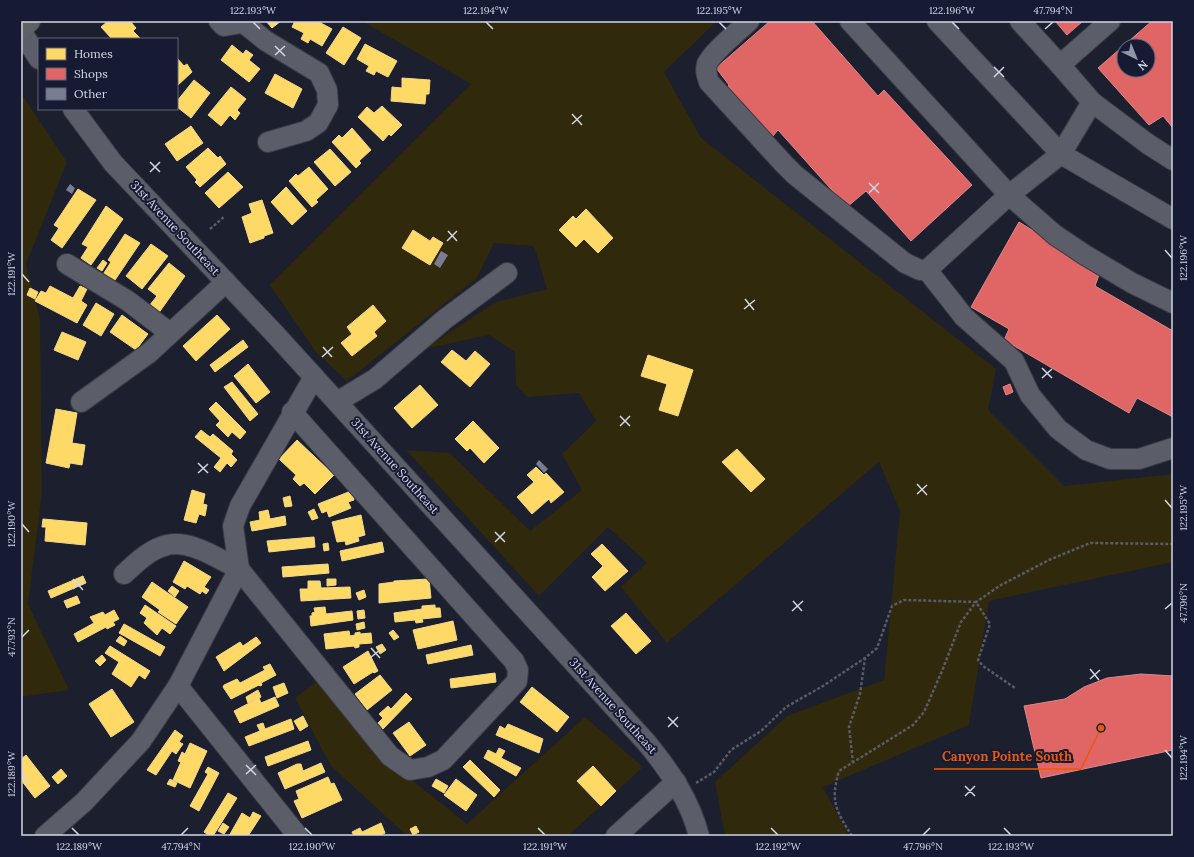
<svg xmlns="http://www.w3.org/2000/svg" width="1194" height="857" viewBox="0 0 1194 857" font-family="Lora,serif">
	<rect width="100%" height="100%" fill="#1c1f2d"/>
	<g fill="#30290b">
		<path d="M362,21h355l-53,51 37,66 295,231 -8,41 76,76 109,-12v88l-184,39 -20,124 -146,62 26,49h-124l-10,-54 72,-66 97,-36 16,-169 -21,-49 -212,181 -46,-56 26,-24 -39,-36 -69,69 -133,-146 44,3 80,78 52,-41 -20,-36 34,-33 -17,-28 -52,4 -11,-12 -1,-33 -26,-17 -65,14 72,-47 51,-13 -13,-43 -40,-3 -17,35 -130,103 -32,-30 -45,-66 201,-201z"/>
		<path d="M21,97l3,1 43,64 -41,102 14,56 2,172 -14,112 41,86 -48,7z"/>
		<path d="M317,681l56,68 94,75 118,-107 58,50 -75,69h-161l-76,-70 -36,-68z"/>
	</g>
	<g fill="#ffd966" stroke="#f2d88d">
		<path d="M108,21h22l6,7 -3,3 8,8h-29l-11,-12z"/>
		<path d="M266,21h15l-9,7z"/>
		<path d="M295,21h22l15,8 -10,17 -12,-7 -2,4 -7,-4 3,-6 -12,-6z"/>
		<path d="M343,27l18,11 -17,27 -18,-12z"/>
		<path d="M365,44l32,17 -9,16 -12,-6 -2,4 -8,-4 3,-5 -12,-7z"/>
		<path d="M232,45l11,9 3,-4 7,5 -4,5 11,9 -11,13 -28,-22z"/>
		<path d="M177,58l7,8 3,-2 5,8 -15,14z"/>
		<path d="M275,74l27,15 -9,19 -28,-15z"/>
		<path d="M402,78l28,2 -1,14h-3l-1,10 -34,-3 1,-14 10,1z"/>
		<path d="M194,80l16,13 -19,25 -14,-11v-6z"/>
		<path d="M231,87l15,12 -9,11 3,3 -5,7 -5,-5 -9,11 -13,-11z"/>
		<path d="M382,106l20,19 -11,11 -2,-2 -6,7 -25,-24 9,-10 7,6z"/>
		<path d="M191,126l12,17 -26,18 -12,-17z"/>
		<path d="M352,128l19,22 -12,11 2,2 -5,5 -24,-26 7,-7 3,3z"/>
		<path d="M208,148l10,10 2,-2 6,8 -26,23 -5,-5 2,-2 -11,-13z"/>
		<path d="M330,149l21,23 -16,14 -21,-24z"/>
		<path d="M309,167l19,22 -12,11 2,2 -6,5 -23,-26 7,-7 2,2z"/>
		<path d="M228,172l15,15 -24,21 -14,-15z"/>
		<path d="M286,187l21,24 -15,14 -21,-23z"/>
		<path d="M78,189l18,11 -34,48 -11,-8 8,-12 -5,-3z"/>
		<path d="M262,200l11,33 -9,3v2l-14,5 -8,-26 10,-4 -3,-9z"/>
		<path d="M106,206l17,13 -32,46 -10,-7 7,-11 -6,-3z"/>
		<path d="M586,209l27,29 -15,15 -14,-14 -8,8 -17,-17 14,-14 3,3z"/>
		<path d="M413,230l17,11 3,-4 10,6 -13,22 -28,-17z"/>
		<path d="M125,234l15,9 -27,40 -11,-7 9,-14 -3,-2z"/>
		<path d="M151,244l17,12 -26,33 -16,-13z"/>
		<path d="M103,260l4,3 -5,8 -5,-3z"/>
		<path d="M169,263l16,13 -27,38 -9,-8 8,-10 -9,-7z"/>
		<path d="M50,286l23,12 7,-12 7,3 -6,12 6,4 -10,18 -42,-22 6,-10 5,2z"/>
		<path d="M30,288l8,4 -3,7 -8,-4z"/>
		<path d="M96,303l18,11 -13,22 -18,-11z"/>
		<path d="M373,305l13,16 -12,11 3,4 -25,20 -11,-13 11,-9 -5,-7z"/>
		<path d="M122,315l26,19 -12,16 -26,-18z"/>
		<path d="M217,315l13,14 -34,32 -13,-15z"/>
		<path d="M62,332l24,10 -8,18 -24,-10z"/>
		<path d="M243,340l5,7 -33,25 -5,-7z"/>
		<path d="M452,350l14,11 9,-10 15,13 -20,23 -29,-25z"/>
		<path d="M648,355l45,15 -15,46 -19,-6 8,-26 -26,-8z"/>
		<path d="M248,364l22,28 -14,11 -22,-27z"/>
		<path d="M232,382l26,32 -8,7 -26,-34z"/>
		<path d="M420,385l18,20 -26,23 -18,-20z"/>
		<path d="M216,402l30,30 -6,7 -8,-7 -4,5 -12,-12 4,-4 -11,-12z"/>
		<path d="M56,409l21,4 -5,30 13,2 -3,20 -12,-2 -1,5 -23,-5z"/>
		<path d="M473,421l26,27 -15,15 -14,-15 -3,3 -12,-12z"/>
		<path d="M201,430l9,7 3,-3 20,17 -2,3 6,6 -6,7 -4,-4 -7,9 -6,-5 7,-9 -26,-21z"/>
		<path d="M297,440l37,35 -19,19 -11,-11 -4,3 -7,-7 3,-4 -17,-16z"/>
		<path d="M737,449l28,30 -14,13 -29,-30z"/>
		<path d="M536,467l8,8 2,-2 18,19 -13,11 -2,-4 -17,15 -15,-17 17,-15 -7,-7z"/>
		<path d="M192,490l13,4 -2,10 4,1 -2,11 -6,-2 -3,9 -12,-3z"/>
		<path d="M351,491l3,9 -6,2 3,6 -22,9 -2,-6 -5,2 -4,-9z"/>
		<path d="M290,496l2,10 -7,1 -2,-9z"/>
		<path d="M314,509l4,9 -6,2 -4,-8z"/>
		<path d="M268,510l2,9 15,-3 1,9 -34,6 -2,-9 10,-2 -1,-8z"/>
		<path d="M361,515l4,20 -7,2 1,4 -13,4 -1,-4 -8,1 -5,-20z"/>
		<path d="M43,519l44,4 -2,22 -40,-4 1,-14h-4z"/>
		<path d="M314,537l1,10 -46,5 -2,-11z"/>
		<path d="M382,542l2,10 -42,9 -2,-10z"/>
		<path d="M328,543l1,7 -5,1 -1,-7z"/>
		<path d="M602,544l26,27 -23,20 -13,-14 11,-11 -12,-12z"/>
		<path d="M184,561l27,16 -7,10 5,3 -3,4 -4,-3 -2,3 -13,-8 -2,3 -12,-7z"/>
		<path d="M328,564l1,9 -46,4 -1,-10z"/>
		<path d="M83,576l3,7 -35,15 -3,-7z"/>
		<path d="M327,579h9v6l-9,1z"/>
		<path d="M429,579l2,19 -52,5v-19l15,-2v-1z"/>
		<path d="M308,581h12l1,7 29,-1 1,11 -50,3 -1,-12h8z"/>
		<path d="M152,582l36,25 -12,17 -18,-12 2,-2 -18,-13z"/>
		<path d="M172,586l7,5 -4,6 -7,-6z"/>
		<path d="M364,590l2,7 -7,3 -3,-7z"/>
		<path d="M77,596l3,7 -13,5 -3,-7z"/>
		<path d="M145,605l31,21 -6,8 -8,-6 -5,7 -13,-12 3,-5 -7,-5z"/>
		<path d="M435,605v3h5l1,9 -19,2 1,3 -7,1 -1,-3 -20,2 -1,-9 28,-4v-3z"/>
		<path d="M325,607l1,7 26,-3 1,9 -42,6 -1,-10h2v-3l3,-1 -1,-4z"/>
		<path d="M114,610l5,9 -6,3 2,3 -8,4 -1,-2 -28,15 -4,-8 20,-11 -4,-6 13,-5 2,3z"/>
		<path d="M364,610l1,8 -7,1 -1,-8z"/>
		<path d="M626,613l25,28 -15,13 -25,-28z"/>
		<path d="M453,621l4,19 -39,9 -5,-19z"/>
		<path d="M364,622l1,6 -8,2 -1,-6z"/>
		<path d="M124,624l41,23 -5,9 -41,-23z"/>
		<path d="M393,630l6,7 -5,3 -5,-7z"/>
		<path d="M349,631l1,5 5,-1v-2l5,-1v2l11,-1 1,10 -13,1v3l-4,1 -1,-2 -28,3 -2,-15z"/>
		<path d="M120,636l7,5 -3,5 -8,-5z"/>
		<path d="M256,637l5,6 -37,28 -8,-14 24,-15 3,4z"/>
		<path d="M382,644l4,6 -6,4 -4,-7z"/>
		<path d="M471,645l2,10 -45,9 -2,-9z"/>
		<path d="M110,646l40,25 -5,8 -6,-4 -8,12 -19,-13 7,-12 -14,-9z"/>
		<path d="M368,651l10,20 -4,2 -1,-1 -19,12 -11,-17z"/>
		<path d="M102,655l4,5 -6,6 -5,-5z"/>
		<path d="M270,664l6,11 -15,8 1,2 -2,1 -1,-1 -28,14 -8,-12 1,-2 13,-6 3,4 25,-13 -2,-3z"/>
		<path d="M495,673l1,9 -45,6 -1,-9z"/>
		<path d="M380,675l12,15 -25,20 -12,-16z"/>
		<path d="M284,683l4,10 -11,5 -4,-11z"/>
		<path d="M532,687l37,30 -12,15 -37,-30z"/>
		<path d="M112,689l22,33 -23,15 -22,-33z"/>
		<path d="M258,690l3,7 -13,6 -2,-6z"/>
		<path d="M406,693l6,6 -29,30 -5,-6 5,-5 -4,-4 9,-8 3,3z"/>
		<path d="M275,697l4,9 -39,17 -6,-12 25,-13 2,5z"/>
		<path d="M303,716l5,10 -8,5 -6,-10z"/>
		<path d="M291,719l3,10 -45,17 -4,-9 15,-6 -3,-6 6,-2 2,6z"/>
		<path d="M409,722l17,23 -16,11 -17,-23z"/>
		<path d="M508,724l35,15 -4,14 -43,-18 4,-9 5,3z"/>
		<path d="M175,730l8,6 -4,6 4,2 -7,10 -4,-3 -16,24 -9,-5z"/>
		<path d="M308,741l3,9 -43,16 -3,-9z"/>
		<path d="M190,743l17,8 -17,37 -17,-8 8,-18 -3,-1 4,-9 3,2z"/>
		<path d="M499,748l6,3 -4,7 20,10 -5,8 -32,-18 4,-8 8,4z"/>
		<path d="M26,755l24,31 -15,12 -14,-18v-21z"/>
		<path d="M470,760l30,30 -6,7 -31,-30z"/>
		<path d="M321,763l4,9 -40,17 -7,-16 19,-9h4l2,7z"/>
		<path d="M593,766l23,25 -15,15 -24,-25z"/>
		<path d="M208,767l11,6 -20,38 -9,-5 18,-32 -3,-2z"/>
		<path d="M61,769l6,7 -9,8 -6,-7z"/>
		<path d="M328,777l3,7 3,-1 8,17 -40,18 -8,-17 5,-2 -3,-8z"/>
		<path d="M170,779l7,4 -2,4 -8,-3z"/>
		<path d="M436,779l12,7 -4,7 -12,-7z"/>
		<path d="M456,779l21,16 -11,16 -22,-16z"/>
		<path d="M228,793l9,5 -24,38h-3l-6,-4z"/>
		<path d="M253,812l8,4 -13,20h-19l13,-23 8,5z"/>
		<path d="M223,823l6,4 -5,7 -6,-3z"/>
		<path d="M381,823l4,10 -6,3h-25l-2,-4 8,-4 2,4z"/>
		<path d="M416,826l3,6 -6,3 -3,-6z"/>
	</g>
	<g fill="#e06666" stroke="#dc888d" fill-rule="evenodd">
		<path d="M770,21h42l66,75 6,-6 88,95 -61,56 -45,-50 -19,16 -69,-77 -6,7 -46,-48 3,-4 -13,-17z"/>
		<path d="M1055,21h28l-16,14z"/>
		<path d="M1152,21h21v107l-10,-12 -14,9 -51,-57zM1124,46h24v24h-24z"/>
		<path d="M1019,222l81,50 -5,14 78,45v86l-36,-19 -8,15 -125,-73 5,-11 -38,-22z"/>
		<path d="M1010,384l3,8 -7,3 -3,-8z"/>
		<path d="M1141,674l32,2v74l-132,28 -17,-72 41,-7 19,-12 23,-9z"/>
	</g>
	<g fill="#787d90">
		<path d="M70,184l5,4 -3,6 -6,-4z"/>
		<path d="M441,251l7,4 -8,13 -6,-4z"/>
		<path d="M539,460l9,9 -4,4 -8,-9z"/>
	</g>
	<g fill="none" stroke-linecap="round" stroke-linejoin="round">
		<g stroke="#393b47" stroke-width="22">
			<g id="minor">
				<path d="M219,21l5,5 18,-3"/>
				<path d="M241,21l25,20 53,32 8,17 1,15 -10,18 -12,8 -38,11"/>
				<path d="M749,21c-11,11 -35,29 -42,43 -2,6 0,12 2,18l75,82 11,11 110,88 15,7h7l82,-75 -159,-174"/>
				<path d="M937,21l124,133 112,65"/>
				<path d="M1020,21l40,44"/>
				<path d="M1110,21l-50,44 32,37 56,42 25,16"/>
				<path d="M21,31l18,28"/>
				<path d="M1092,102l-31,52 -52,41 46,40 30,20 47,28 41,20"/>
				<path d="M73,109l40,54 161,170 372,409c23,28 44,58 53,94"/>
				<path d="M67,264l61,37 42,32"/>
				<path d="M927,270l37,47 50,44 16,34 28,34 28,21 24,9h29l34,-11"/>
				<path d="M81,402l68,-49 77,-71"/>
				<path d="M337,402l38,-23 70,-60 62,-46"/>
				<path d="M292,412l222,249 4,9 -1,11 -74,79 -15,7 -18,3 -20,-14 -151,-187 -61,117 120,150"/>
				<path d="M239,569l-6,-43 7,-20 74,-129"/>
				<path d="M124,574c11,-10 23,-22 37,-27 26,-11 57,12 78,22"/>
				<path d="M45,836l39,-34 57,-61 37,-55"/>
				<path d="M616,836l60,-54"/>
			</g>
		</g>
		<g stroke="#393b47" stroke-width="24">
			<path id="major" d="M21,28l8,-7"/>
		</g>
		<g stroke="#595b66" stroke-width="2.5" stroke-dasharray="3 2" stroke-linecap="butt">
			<path d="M210,229l15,-13"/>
			<path d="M853,763l-4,-36 11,-33 5,-36"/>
			<path d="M696,783l18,-11 17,-22 30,-19 25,-24 37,-21 42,-28 12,-10 15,-42 12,-6 72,2 14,22 -12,36 5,6 32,22"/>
			<path d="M852,836c-16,-25 -22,-35 -13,-65l74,-46 11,-13 18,-41 19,-49 15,-20 25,-17 48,-25 41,-17 83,1"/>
		</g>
		<use href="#minor" stroke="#5b5e68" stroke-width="20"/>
		<use href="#major" stroke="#5e6063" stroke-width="22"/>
	</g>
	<path fill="none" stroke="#d2d6e7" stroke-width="1.5" d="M253,22l7,7M486,22l7,7M719,22l7,7M952,22l7,7M1045,29l8,-7M275,46l10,10M275,55l10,-9M994,67l10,10M994,77l10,-10M572,114l10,11M572,124l10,-9M150,162l10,10M150,172l10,-10M869,183l10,10M869,193l10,-10M448,231l9,10M447,241l10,-10M1165,250l7,8M22,274l7,8M745,299l9,11M744,309l11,-9M323,347l9,10M322,357l11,-10M1042,368l10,10M1042,378l10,-9M620,416l10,10M620,426l10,-10M198,463l10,10M198,473l10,-9M917,484l10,11M917,494l10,-9M1165,500l7,8M22,524l7,8M495,532l10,10M495,542l10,-10M73,579l10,11M73,589l10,-9M793,601l9,10M1165,609l7,-6M792,611l11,-10M22,637l7,-7M371,648l9,10M370,658l11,-9M1090,669l9,11M1090,679l10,-9M668,717l10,10M668,727l10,-10M1165,750l7,8M246,765l10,10M22,774l7,8M246,774l10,-9M965,786l10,10M965,796l10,-10M72,828l7,7M305,828l7,7M538,828l7,7M771,828l7,7M1004,828l7,7M181,835l7,-7M923,835l7,-7"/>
	<g text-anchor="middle" stroke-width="4" stroke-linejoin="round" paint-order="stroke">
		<g font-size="12" fill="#d2d6e7" stroke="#161b33">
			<text transform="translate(175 228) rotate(47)" y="4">31st Avenue Southeast</text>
			<text transform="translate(395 466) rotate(48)" y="4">31st Avenue Southeast</text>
			<text transform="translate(613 706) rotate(48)" y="4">31st Avenue Southeast</text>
		</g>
	</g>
	<path fill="none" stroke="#e8590c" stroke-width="1.5" d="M1101 728L1081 769H934"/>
	<circle fill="#e8590c" stroke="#161b33" stroke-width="1.5" cx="1101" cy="728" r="4"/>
	<g font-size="13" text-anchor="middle" font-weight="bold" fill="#e8590c" stroke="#161b33" stroke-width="4" stroke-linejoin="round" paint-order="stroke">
		<text x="1007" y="761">Canyon Pointe South</text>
	</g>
	<rect width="1194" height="857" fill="none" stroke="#161b33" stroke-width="44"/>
	<rect x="38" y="38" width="140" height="72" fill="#161b33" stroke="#61667b"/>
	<rect x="46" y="48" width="20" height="12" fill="#ffd966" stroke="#61667b"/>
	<text x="74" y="58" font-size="12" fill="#d2d6e7">Homes</text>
	<rect x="46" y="68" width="20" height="12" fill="#e06666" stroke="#61667b"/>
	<text x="74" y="78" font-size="12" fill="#d2d6e7">Shops</text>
	<rect x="46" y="88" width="20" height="12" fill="#787d90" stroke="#61667b"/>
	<text x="74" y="98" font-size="12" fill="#d2d6e7">Other</text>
	<g transform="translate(1136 58) rotate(137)"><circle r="19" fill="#161b33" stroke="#61667b"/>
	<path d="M0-3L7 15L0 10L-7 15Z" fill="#9296a6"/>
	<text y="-6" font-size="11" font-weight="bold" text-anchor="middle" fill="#d2d6e7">N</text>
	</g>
	<rect x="22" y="22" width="1150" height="813" fill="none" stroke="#d2d6e7" stroke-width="1.5"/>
	<g font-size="10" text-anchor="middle" fill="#d2d6e7">
		<text x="253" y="14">122.193°W</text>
		<text x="486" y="14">122.194°W</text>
		<text x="719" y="14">122.195°W</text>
		<text x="952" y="14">122.196°W</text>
		<text x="1053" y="14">47.794°N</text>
		<text transform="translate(1183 258) rotate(-90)" y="4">122.196°W</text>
		<text transform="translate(11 274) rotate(-90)" y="4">122.191°W</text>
		<text transform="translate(1183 508) rotate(-90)" y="4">122.195°W</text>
		<text transform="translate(11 524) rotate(-90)" y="4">122.190°W</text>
		<text transform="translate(1183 603) rotate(-90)" y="4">47.796°N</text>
		<text transform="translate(11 637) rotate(-90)" y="4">47.793°N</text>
		<text transform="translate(1183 758) rotate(-90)" y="4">122.194°W</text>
		<text transform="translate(11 774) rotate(-90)" y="4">122.189°W</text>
		<text x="79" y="850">122.189°W</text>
		<text x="181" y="850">47.794°N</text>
		<text x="312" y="850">122.190°W</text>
		<text x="545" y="850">122.191°W</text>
		<text x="778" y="850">122.192°W</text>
		<text x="923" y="850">47.796°N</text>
		<text x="1011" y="850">122.193°W</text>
	</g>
</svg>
